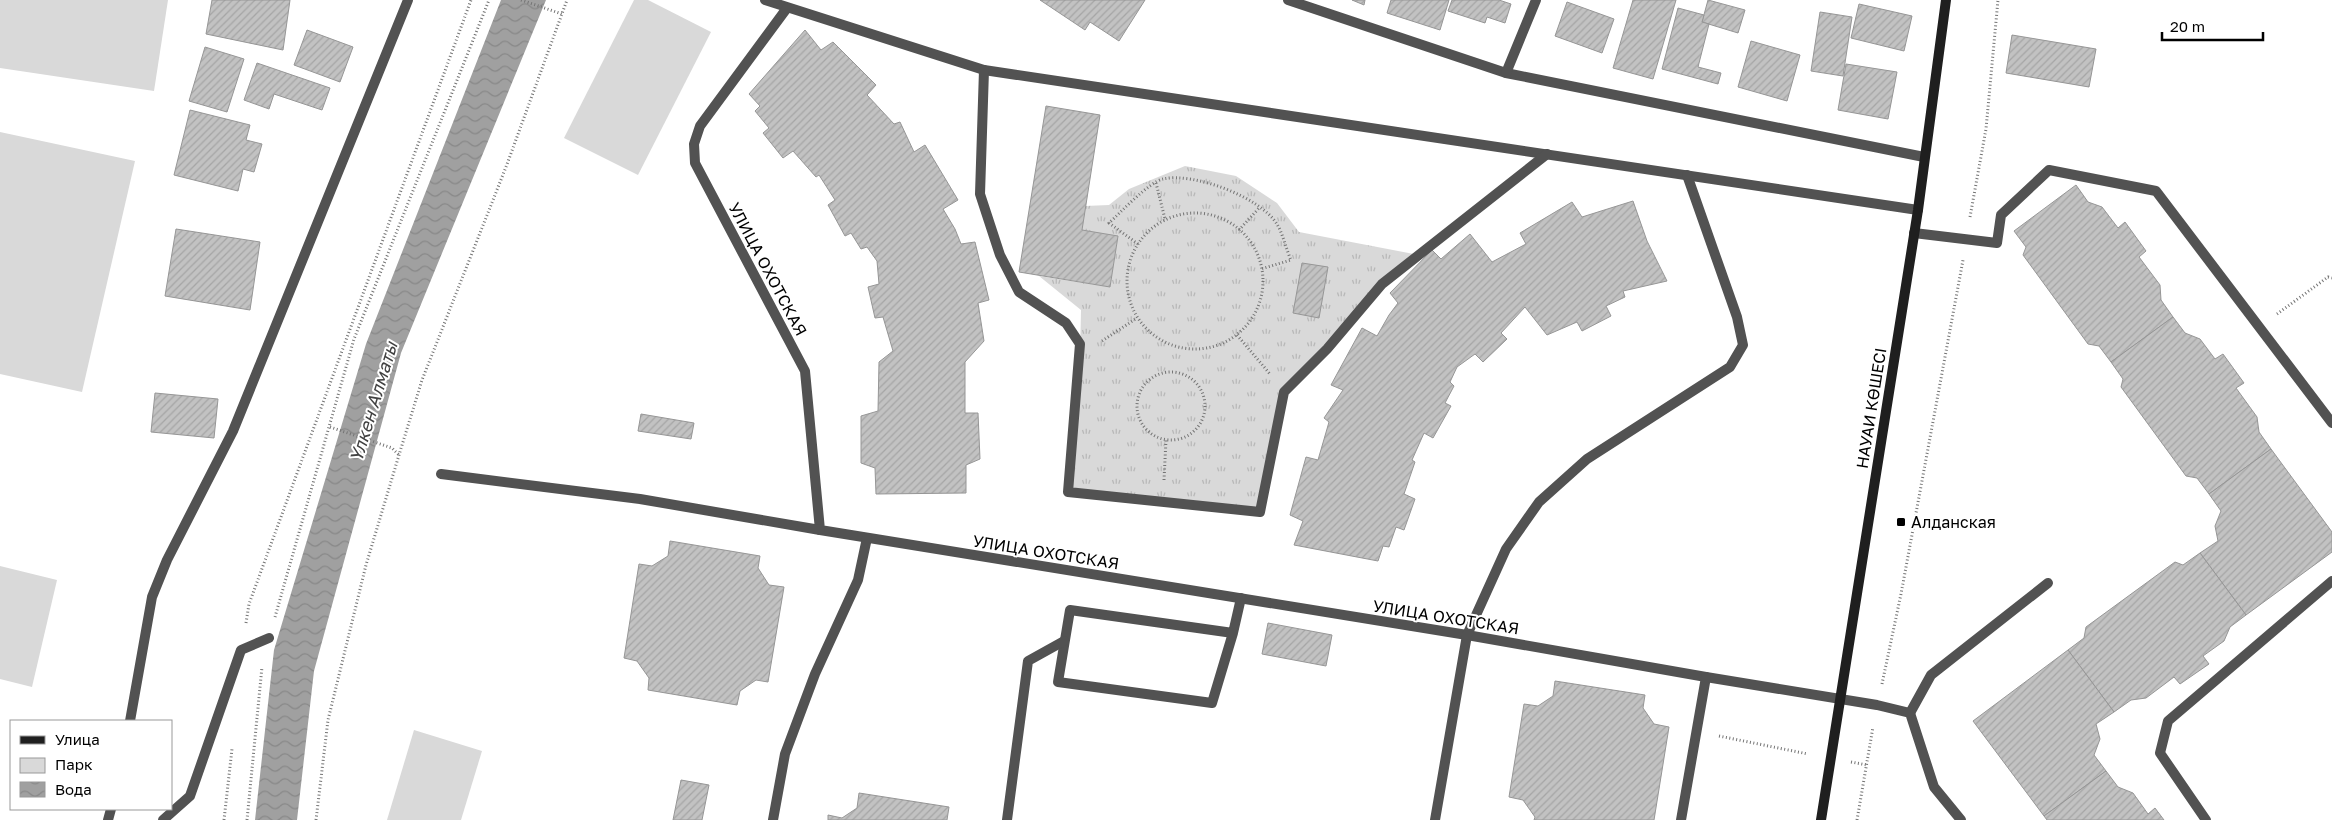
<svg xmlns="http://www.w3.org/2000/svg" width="2332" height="820" viewBox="0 0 2332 820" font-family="'Golos Text',sans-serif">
	<defs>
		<pattern id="grass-tufts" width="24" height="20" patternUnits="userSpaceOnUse" patternTransform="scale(1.25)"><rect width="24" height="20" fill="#d9d9d9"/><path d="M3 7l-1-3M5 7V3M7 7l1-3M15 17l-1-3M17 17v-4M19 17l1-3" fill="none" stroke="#b8b8b8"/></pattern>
		<pattern id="water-waves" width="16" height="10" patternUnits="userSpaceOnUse" patternTransform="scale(1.25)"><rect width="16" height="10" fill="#a0a0a0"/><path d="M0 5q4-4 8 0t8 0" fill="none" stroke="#888"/></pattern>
		<pattern id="building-hatch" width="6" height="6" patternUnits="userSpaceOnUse" patternTransform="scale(1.25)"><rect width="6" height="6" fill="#c2c2c2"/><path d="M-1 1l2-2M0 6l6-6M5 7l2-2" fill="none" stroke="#a5a5a5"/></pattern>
	</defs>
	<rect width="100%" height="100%" fill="#fff"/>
	<path fill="url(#grass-tufts)" d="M1185,166l51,10 41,27 22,29 120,23 -37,29 -98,108 -24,120 -192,-20 12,-137 1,-45 -42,-34 71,11 8,-51 -36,-6 3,-24 24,-1 20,-16z"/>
	<g fill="#d9d9d9">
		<path d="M0,0h168l-14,91 -154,-23z"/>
		<path d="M634,0h14l63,32 -73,143 -74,-37z"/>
		<path d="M0,132l135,29 -53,231 -82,-18z"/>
		<path d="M0,566l57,14 -25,107 -32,-8z"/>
		<path d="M414,730l68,21 -21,69h-74z"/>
	</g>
	<path fill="url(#water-waves)" d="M501,0h45l-145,353 -87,318 -17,149h-42l19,-170 92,-306z"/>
	<g fill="url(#building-hatch)" stroke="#969696">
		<path d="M212,0h78l-7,50 -77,-16z"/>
		<path d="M1040,0h105l-26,41 -29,-19 -5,8z"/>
		<path d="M1352,0h13l-1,5z"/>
		<path d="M1391,0h58l-9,30 -53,-17z"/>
		<path d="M1452,0h47l12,4 -6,19 -18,-6 -2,6 -37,-12z"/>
		<path d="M1633,0h43l-23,79 -40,-11z"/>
		<path d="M1708,0l37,10 -7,23 -36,-11z"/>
		<path d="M1567,2l47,17 -12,34 -47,-17z"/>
		<path d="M1859,4l53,12 -8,35 -53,-13z"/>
		<path d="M1678,8l26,7 -2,7 7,2 -11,43 23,6 -3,11 -56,-15z"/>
		<path d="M1820,12l32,5 -9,59 -32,-5z"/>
		<path d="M307,30l46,17 -13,35 -46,-17z"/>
		<path d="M805,30l16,20 12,-8 43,43 -9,10 27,29 6,-2 14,30 11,-7 33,55 -15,9 12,20 6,15 14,-2 14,58 -11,3 6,38 -19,21v51h13l2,46 -14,6v28l-90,1 -1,-26 -14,-5v-47l17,-5 1,-49 14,-11 -10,-34 -8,1 -7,-31 11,-3 -2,-23 -10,-14 -6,2 -10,-16 -6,3 -17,-31 7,-5 -16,-25 -3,2 -23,-26 -10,7 -20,-25 6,-5 -14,-17 5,-5 -11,-12z"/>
		<path d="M2012,35l84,14 -7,38 -83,-14z"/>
		<path d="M1751,41l49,14 -13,46 -49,-14z"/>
		<path d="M205,47l39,12 -17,53 -38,-11z"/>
		<path d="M257,63l73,25 -8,22 -48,-16 -5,15 -25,-9z"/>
		<path d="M1846,64l51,8 -9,47 -50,-9z"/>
		<path d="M1046,106l54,9 -18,115 36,6 -8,51 -91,-15z"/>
		<path d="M190,110l60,15 -4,15 16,4 -8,28 -11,-3 -5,22 -64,-16z"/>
		<path d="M2076,185l12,17 14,5 16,21 7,-6 21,29 -7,6 21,28 1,15 12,17 -62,45 -12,-16 -11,-2 -65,-89 3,-8 -12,-16z"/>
		<path d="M1633,201l14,40 20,40 -44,10 2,6 -19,9 5,10 -29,15 -5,-9 -30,13 -22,-28 -24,26 6,6 -24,23 -8,-8 -18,13 -7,15 4,4 -9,17 6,3 -18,32 -9,-5 -12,27 3,2 -11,32 11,5 -11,31 -8,-3 -7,20 -6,-1 -5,15 -84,-16 9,-24 -13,-6 16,-58 12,3 11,-38 -5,-4 19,-28 -12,-5 31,-57 15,8 12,-21 9,-12 -8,-10 42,-43 9,9 29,-25 22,28 34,-18 -6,-11 52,-31 10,15z"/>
		<path d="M176,229l84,13 -10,68 -85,-14z"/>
		<path d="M1302,263l26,4 -9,51 -26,-5z"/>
		<path d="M2173,317l12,16 15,6 15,20 8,-5 21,29 -8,5 21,29 2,15 12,17 -62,45 -12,-16 -11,-2 -65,-89 2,-8 -12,-17z"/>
		<path d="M155,393l63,6 -4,39 -63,-6z"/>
		<path d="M641,414l53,9 -3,16 -53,-8z"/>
		<path d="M2271,449l61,83v20l-86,63 -46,-62 18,-12 -3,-15 6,-15 -12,-17z"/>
		<path d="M670,541l90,15 -2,12 11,17 15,2 -16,95 -12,-2 -16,11 -3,14 -89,-15 1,-12 -12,-17 -13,-3 15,-94 13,2 16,-10z"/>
		<path d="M2200,553l46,62 -16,12 -6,14 -21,15 6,8 -29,20 -6,-7 -28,21 -15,2 -17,12 -46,-62 16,-12 2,-11 89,-65 8,3z"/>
		<path d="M1268,623l64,12 -6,31 -64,-12z"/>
		<path d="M2068,650l46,62 -18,12 4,15 -6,16 12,16 -62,45 -71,-95z"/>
		<path d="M1555,681l90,14 -2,13 11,16 15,3 -15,93h-120l1,-3 -12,-17 -14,-3 15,-93 14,2 15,-10z"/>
		<path d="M2106,771l12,16 15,6 15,21 7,-6 9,12h-117l-3,-4z"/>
		<path d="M681,780l28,5 -7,35h-29z"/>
		<path d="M859,793l90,14 -2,13h-119v-5l14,3 15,-10z"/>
	</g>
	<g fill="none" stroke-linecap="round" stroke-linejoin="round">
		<g stroke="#747474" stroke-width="3" stroke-dasharray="1 2.5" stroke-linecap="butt">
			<path d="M521,0l41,14"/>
			<path d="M1156,183l9,36"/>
			<circle cx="1195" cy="281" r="68"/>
			<path d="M1970,217l16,-88 12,-129"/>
			<path d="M1239,230l21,-23"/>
			<path d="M1138,244l-29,-21c11,-10 40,-41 54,-44 31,-7 97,18 114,45 6,10 9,25 14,36l-30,9"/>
			<path d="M2277,314l51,-37 4,1"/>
			<path d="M1237,335l33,39"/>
			<path d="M1102,341l35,-23"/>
			<circle cx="1171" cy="406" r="34"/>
			<path d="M330,427l62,21 7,7"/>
			<path d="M1164,480l2,-40"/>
			<path d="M275,617l79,-278 135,-339"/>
			<path d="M246,623l3,-19 222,-604"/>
			<path d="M1882,684l19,-90 62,-334"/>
			<path d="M1719,736l89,18"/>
			<path d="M1851,762l16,3"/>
			<path d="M224,820l8,-71"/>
			<path d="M247,820l15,-153"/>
			<path d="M316,820l12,-100 38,-155 33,-110 23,-75 84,-213 61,-167"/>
			<path d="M1857,820l16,-93"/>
		</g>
		<g stroke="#525252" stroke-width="10">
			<path d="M765,0l219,70 934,140"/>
			<path d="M787,8l-87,118 -6,18 1,19 110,208 15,159 647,105 239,42 171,28 33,8 24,74 27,33"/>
			<path d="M984,70l-4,124 20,61 19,37 47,31 14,21 -12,148 192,20 24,-120 43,-43 55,-65 165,-130"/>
			<path d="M1914,233l83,10 4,-28 48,-45 107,21 176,232"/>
			<path d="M441,474l199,25 180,31"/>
			<path d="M1233,633l-163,-23 -12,72 154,21 21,-70 8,-35"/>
			<path d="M1910,713l21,-38 117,-92"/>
			<path d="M163,820l27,-24 51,-146 28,-12"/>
			<path d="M773,820l12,-66 30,-80 43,-94 9,-42"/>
			<path d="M1007,820l21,-159 36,-20"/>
			<path d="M1435,820l32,-185 39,-86 33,-47 48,-43 143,-92 13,-22 -6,-28 -50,-142"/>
			<path d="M1681,820l25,-143"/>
			<path d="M2206,820l-46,-67 8,-32 164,-140"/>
		</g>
		<g stroke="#525252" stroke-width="10">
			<path d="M1288,0l218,73 418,84"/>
			<path d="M1506,73l30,-73"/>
			<path d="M130,721l22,-124 15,-37 66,-129 175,-431"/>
			<path d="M108,820l3,-11"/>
		</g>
		<path stroke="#1f1f1f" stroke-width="10" d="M1821,820l97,-610 28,-210"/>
	</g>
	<rect fill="#000" stroke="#fff" stroke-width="2" x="1896" y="517" width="10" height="10" rx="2.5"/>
	<g text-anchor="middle" stroke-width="4" stroke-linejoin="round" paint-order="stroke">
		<g font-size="16" fill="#000" stroke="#fff">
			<text transform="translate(768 269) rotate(62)" y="6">УЛИЦА ОХОТСКАЯ</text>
			<text transform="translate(1871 408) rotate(-81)" y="6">НАУАИ КӨШЕСІ</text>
			<text transform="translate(1046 552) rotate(9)" y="6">УЛИЦА ОХОТСКАЯ</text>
			<text transform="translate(1446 617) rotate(9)" y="6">УЛИЦА ОХОТСКАЯ</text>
		</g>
		<g font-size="16" fill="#000" stroke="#fff" text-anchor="start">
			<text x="1911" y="528">Алданская</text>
		</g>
		<g font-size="18" font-style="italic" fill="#414141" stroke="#fff">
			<text transform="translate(374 402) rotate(-73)" y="6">Үлкен Алматы</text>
		</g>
	</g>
	<rect x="10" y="720" width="162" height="90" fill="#ffffff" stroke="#999999"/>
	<rect x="20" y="736" width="25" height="8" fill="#1f1f1f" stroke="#999999"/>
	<text x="55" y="745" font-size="15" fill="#000000">Улица</text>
	<rect x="20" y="758" width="25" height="15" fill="#d9d9d9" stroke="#999999"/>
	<text x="55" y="770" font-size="15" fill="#000000">Парк</text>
	<rect x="20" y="782" width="25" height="15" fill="url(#water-waves)" stroke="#999999"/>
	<text x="55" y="795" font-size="15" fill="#000000">Вода</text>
	<path d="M2162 32v8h101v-8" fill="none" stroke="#000000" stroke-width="2.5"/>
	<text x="2170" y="32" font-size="15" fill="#000000" stroke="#ffffff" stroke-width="4" paint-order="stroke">20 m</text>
</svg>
